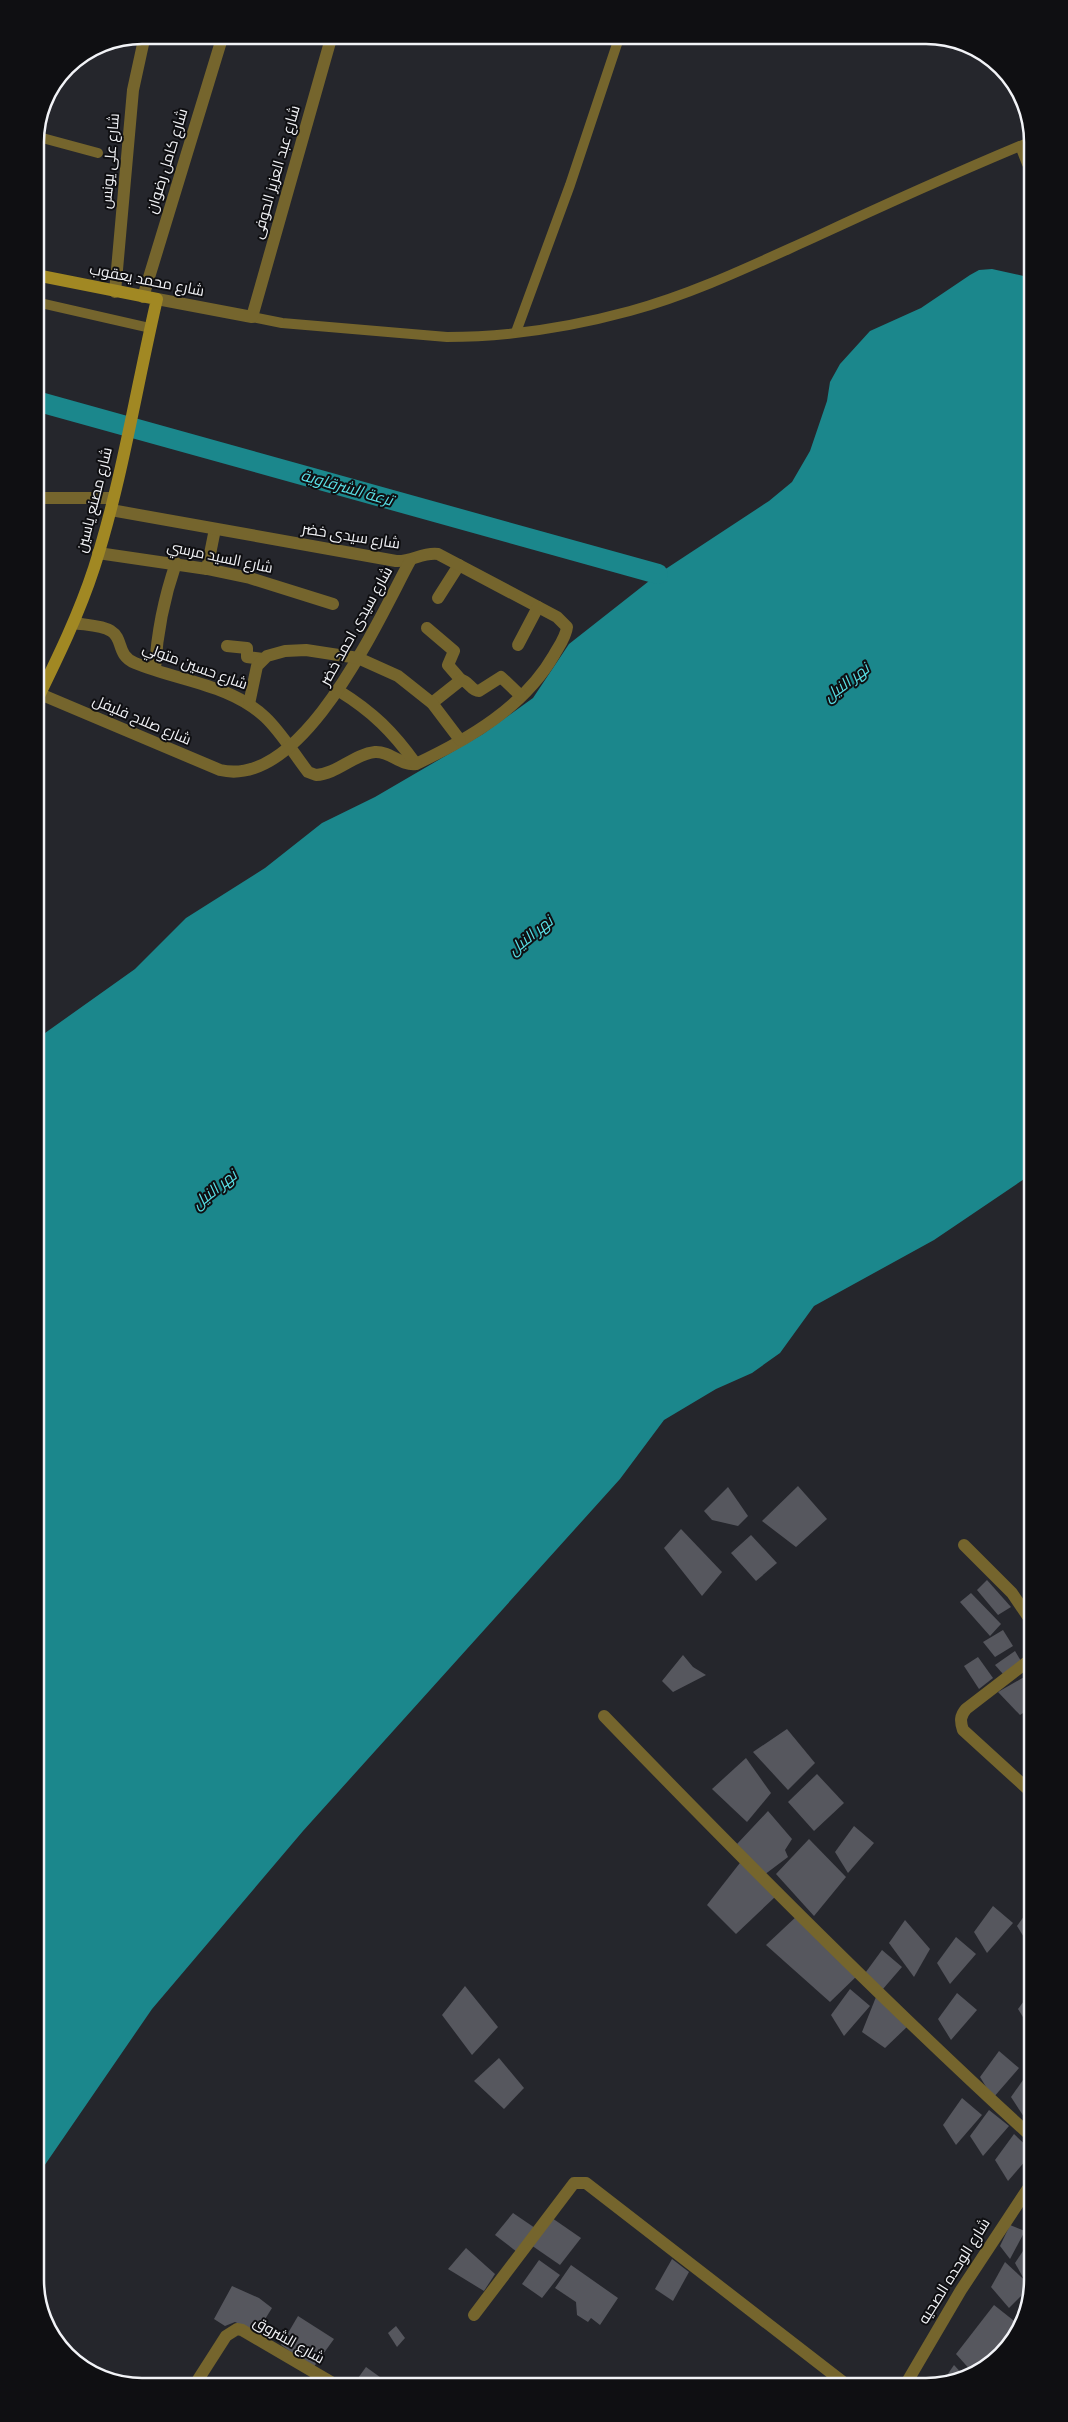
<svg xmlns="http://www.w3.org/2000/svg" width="1068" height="2422" viewBox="0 0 1068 2422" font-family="'IBM Plex Serif',Cairo,serif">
	<rect width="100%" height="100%" fill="#25262c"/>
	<path fill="#1b878c" d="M992,269l36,8 2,898 -96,65 -120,66 -34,47 -28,20 -36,16 -52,31 -44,59 -317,352 -151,178 -112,163 -2,-1134 97,-69 51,-51 79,-50 57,-45 53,-26 108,-63 50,-36 36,-54 89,-70 111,-73 23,-19 18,-31 17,-50 3,-19 10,-18 30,-33 51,-23 49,-33 9,-5z"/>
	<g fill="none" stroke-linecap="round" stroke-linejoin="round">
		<path stroke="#1b878c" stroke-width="20" d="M36,401l622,173"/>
	</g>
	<g fill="#56575e">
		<path d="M798,1486l29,33 -31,28 -34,-26z"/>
		<path d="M728,1487l20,29 -10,10 -26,-6 -8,-9z"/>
		<path d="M681,1529l41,43 -20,24 -38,-48z"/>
		<path d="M751,1535l26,28 -21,18 -25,-28z"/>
		<path d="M987,1580l24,27 -13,8 -21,-25z"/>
		<path d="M971,1593l30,31 -11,12 -30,-34z"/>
		<path d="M1003,1630l10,16 -18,11 -12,-15z"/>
		<path d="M1015,1651l6,10 -18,13 -8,-9z"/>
		<path d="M683,1655l10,12 13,8 -33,17 -11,-11z"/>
		<path d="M978,1657l15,21 -14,11 -15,-23z"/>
		<path d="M1031,1673v35l-11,7 -22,-23z"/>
		<path d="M787,1729l28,34 -27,27 -35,-38z"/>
		<path d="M746,1758l25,35 -24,29 -35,-33z"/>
		<path d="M817,1774l27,29 -30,28 -26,-29z"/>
		<path d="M768,1811l24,28 -7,11 3,7 -24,18 -27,-31z"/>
		<path d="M854,1826l20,17 -26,30 -13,-21z"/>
		<path d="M809,1839l37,38 -32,39 -38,-42z"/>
		<path d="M743,1859l32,38 -39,37 -29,-29z"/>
		<path d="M1032,1905v39l-2,3 -13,-21z"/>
		<path d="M993,1906l20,17 -26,30 -13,-21z"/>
		<path d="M798,1915l64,56 -32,31 -64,-57z"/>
		<path d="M905,1920l25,29 -16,28 -25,-34z"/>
		<path d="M956,1937l20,17 -26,30 -13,-21z"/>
		<path d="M882,1950l20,17 -26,30 -13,-21z"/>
		<path d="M465,1986l33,41 -26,28 -30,-40z"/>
		<path d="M850,1989l20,17 -26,30 -13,-21z"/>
		<path d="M1032,1990v38l-1,2 -13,-21z"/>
		<path d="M957,1993l20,17 -26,30 -13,-21z"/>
		<path d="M876,1997l34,27 -25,24 -23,-16z"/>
		<path d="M999,2051l20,17 -26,30 -13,-21z"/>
		<path d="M499,2058l25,30 -20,21 -30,-28z"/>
		<path d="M1030,2070l2,3 1,34 -9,10 -13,-20z"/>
		<path d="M962,2098l20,17 -26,30 -13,-20z"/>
		<path d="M989,2110l20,16 -26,30 -13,-20z"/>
		<path d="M1014,2134l19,18 -25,29 -13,-21z"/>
		<path d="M1033,2190v16l-7,-8z"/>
		<path d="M513,2213l22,15 -18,24 -22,-17z"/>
		<path d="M552,2218l29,20 -21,27 -29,-20z"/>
		<path d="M1010,2225l15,6 -15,28 -10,-13z"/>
		<path d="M1033,2236v34l-8,11 -10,-18z"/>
		<path d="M466,2248l29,26 -11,17 -36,-22z"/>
		<path d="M672,2259l17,13 -16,29 -18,-12z"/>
		<path d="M539,2260l21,15 -18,23 -20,-14z"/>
		<path d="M1005,2262l26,24 -22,22 -18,-21z"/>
		<path d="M571,2265l47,33 -18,27 -9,-7 -3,4 -11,-7 -1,-13 -21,-14z"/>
		<path d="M232,2286l27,12 13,10 -15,24 -22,-10 -10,4 -11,-7z"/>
		<path d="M994,2305l24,19 -7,21 -38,28 -17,-19z"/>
		<path d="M298,2316l36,23 -21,29 -32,-23z"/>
		<path d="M396,2326l9,12 -8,9 -9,-14z"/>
		<path d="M954,2365l12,13 -5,3h-18z"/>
		<path d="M366,2367l25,18h-38z"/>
	</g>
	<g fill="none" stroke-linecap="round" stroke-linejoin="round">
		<g stroke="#75652d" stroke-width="10">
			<path d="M35,136l63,17"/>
			<path d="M1020,146l7,18"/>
			<path d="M36,302l114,26"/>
			<path d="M252,317l30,6 165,14c61,0 124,-10 183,-26 63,-17 123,-46 183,-73 71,-33 142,-65 214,-95"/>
			<path d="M516,332l54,-147 50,-150"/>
		</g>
		<g stroke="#75652d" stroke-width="12">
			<path d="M115,292l18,-202 12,-55"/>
			<path d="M143,297l80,-262"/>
			<path d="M157,299l95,18 80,-282"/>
			<path d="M36,498h77"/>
			<path d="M98,553l109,16 43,9 83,26"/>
			<path d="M207,569l8,-40"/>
			<path d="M438,598l21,-33"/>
			<path d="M74,623c11,2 28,2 37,8 13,8 5,24 24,32 43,18 95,21 130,54 16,15 29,37 43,55l8,3c21,-1 38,-21 59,-23 15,-1 26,14 41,12 53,-25 108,-57 138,-109 5,-9 12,-18 13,-28l-10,-10 -119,-63c-16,-2 -26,8 -42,7l-285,-51"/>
			<path d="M427,628l27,23 -6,14 13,15"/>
			<path d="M518,645l20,-38"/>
			<path d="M227,646l20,2v9l16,2"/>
			<path d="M155,669c2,-38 9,-71 21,-106"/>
			<path d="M339,691c34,21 54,41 77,73"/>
			<path d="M40,694l180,76c83,20 158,-150 190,-209"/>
			<path d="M432,703l29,-23c8,1 10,11 18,11l22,-14 20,19"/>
			<path d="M249,704l8,-38 10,-10 18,-5 21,-1 52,8 40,18 34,27 28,37"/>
			<path d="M964,1545l48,48 19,28"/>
			<path d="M1031,1659l-65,50c-6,7 -6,12 -3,21l69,63"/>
			<path d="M604,1716c140,145 281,287 429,422"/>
			<path d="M474,2315l100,-132h12l257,199"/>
			<path d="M907,2382l54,-92 72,-109"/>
			<path d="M194,2386l32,-50 11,-7 5,1 94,55"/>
		</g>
		<path stroke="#a18823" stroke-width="12" d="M36,275l121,24c-21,90 -35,182 -63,269 -15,46 -36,89 -57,132"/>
	</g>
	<g text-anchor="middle" stroke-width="4" stroke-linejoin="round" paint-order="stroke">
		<g font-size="15" fill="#f2f3f7" stroke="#0f0f12">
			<text transform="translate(110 161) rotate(-85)" y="5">شارع على يونس</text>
			<text transform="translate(167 161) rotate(-73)" y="5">شارع كامل رضوان</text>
			<text transform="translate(276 172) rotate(-74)" y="5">شارع عبد العزيز الحوفى</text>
			<text transform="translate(147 280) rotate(11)" y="5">شارع محمد يعقوب</text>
			<text transform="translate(94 500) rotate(-76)" y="5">شارع مصنع ياسين</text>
			<text transform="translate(351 536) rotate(9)" y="5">شارع سيدى خضر</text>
			<text transform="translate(220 557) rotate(12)" y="5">شارع السيد مرسي</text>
			<text transform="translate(356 626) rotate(-61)" y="5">شارع سيدى احمد خضر</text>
			<text transform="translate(195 666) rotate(20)" y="5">شارع حسين متولي</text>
			<text transform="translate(142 720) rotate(23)" y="5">شارع صلاح فليفل</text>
			<text transform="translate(954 2271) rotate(-58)" y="5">شارع الوحده الصحيه</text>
			<text transform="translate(289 2340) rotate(30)" y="5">شارع الشروق</text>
		</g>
		<g font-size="16" font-style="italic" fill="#59dee4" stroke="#0f0f12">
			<text transform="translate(347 487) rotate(16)" y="6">ترعة الشرقاوية</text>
			<text transform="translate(846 682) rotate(-37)" y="6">نهر النيل</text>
			<text transform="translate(530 935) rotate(-39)" y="6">نهر النيل</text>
			<text transform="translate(214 1189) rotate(-39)" y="6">نهر النيل</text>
		</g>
	</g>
	<path d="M0 0H1068V2422H0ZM142 44H926A98 98 0 0 1 1024 142V2280A98 98 0 0 1 926 2378H142A98 98 0 0 1 44 2280V142A98 98 0 0 1 142 44Z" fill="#0f0f12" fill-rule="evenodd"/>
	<path fill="none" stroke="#f2f3f7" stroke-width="2.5" d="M142 44H926A98 98 0 0 1 1024 142V2280A98 98 0 0 1 926 2378H142A98 98 0 0 1 44 2280V142A98 98 0 0 1 142 44Z"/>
</svg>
